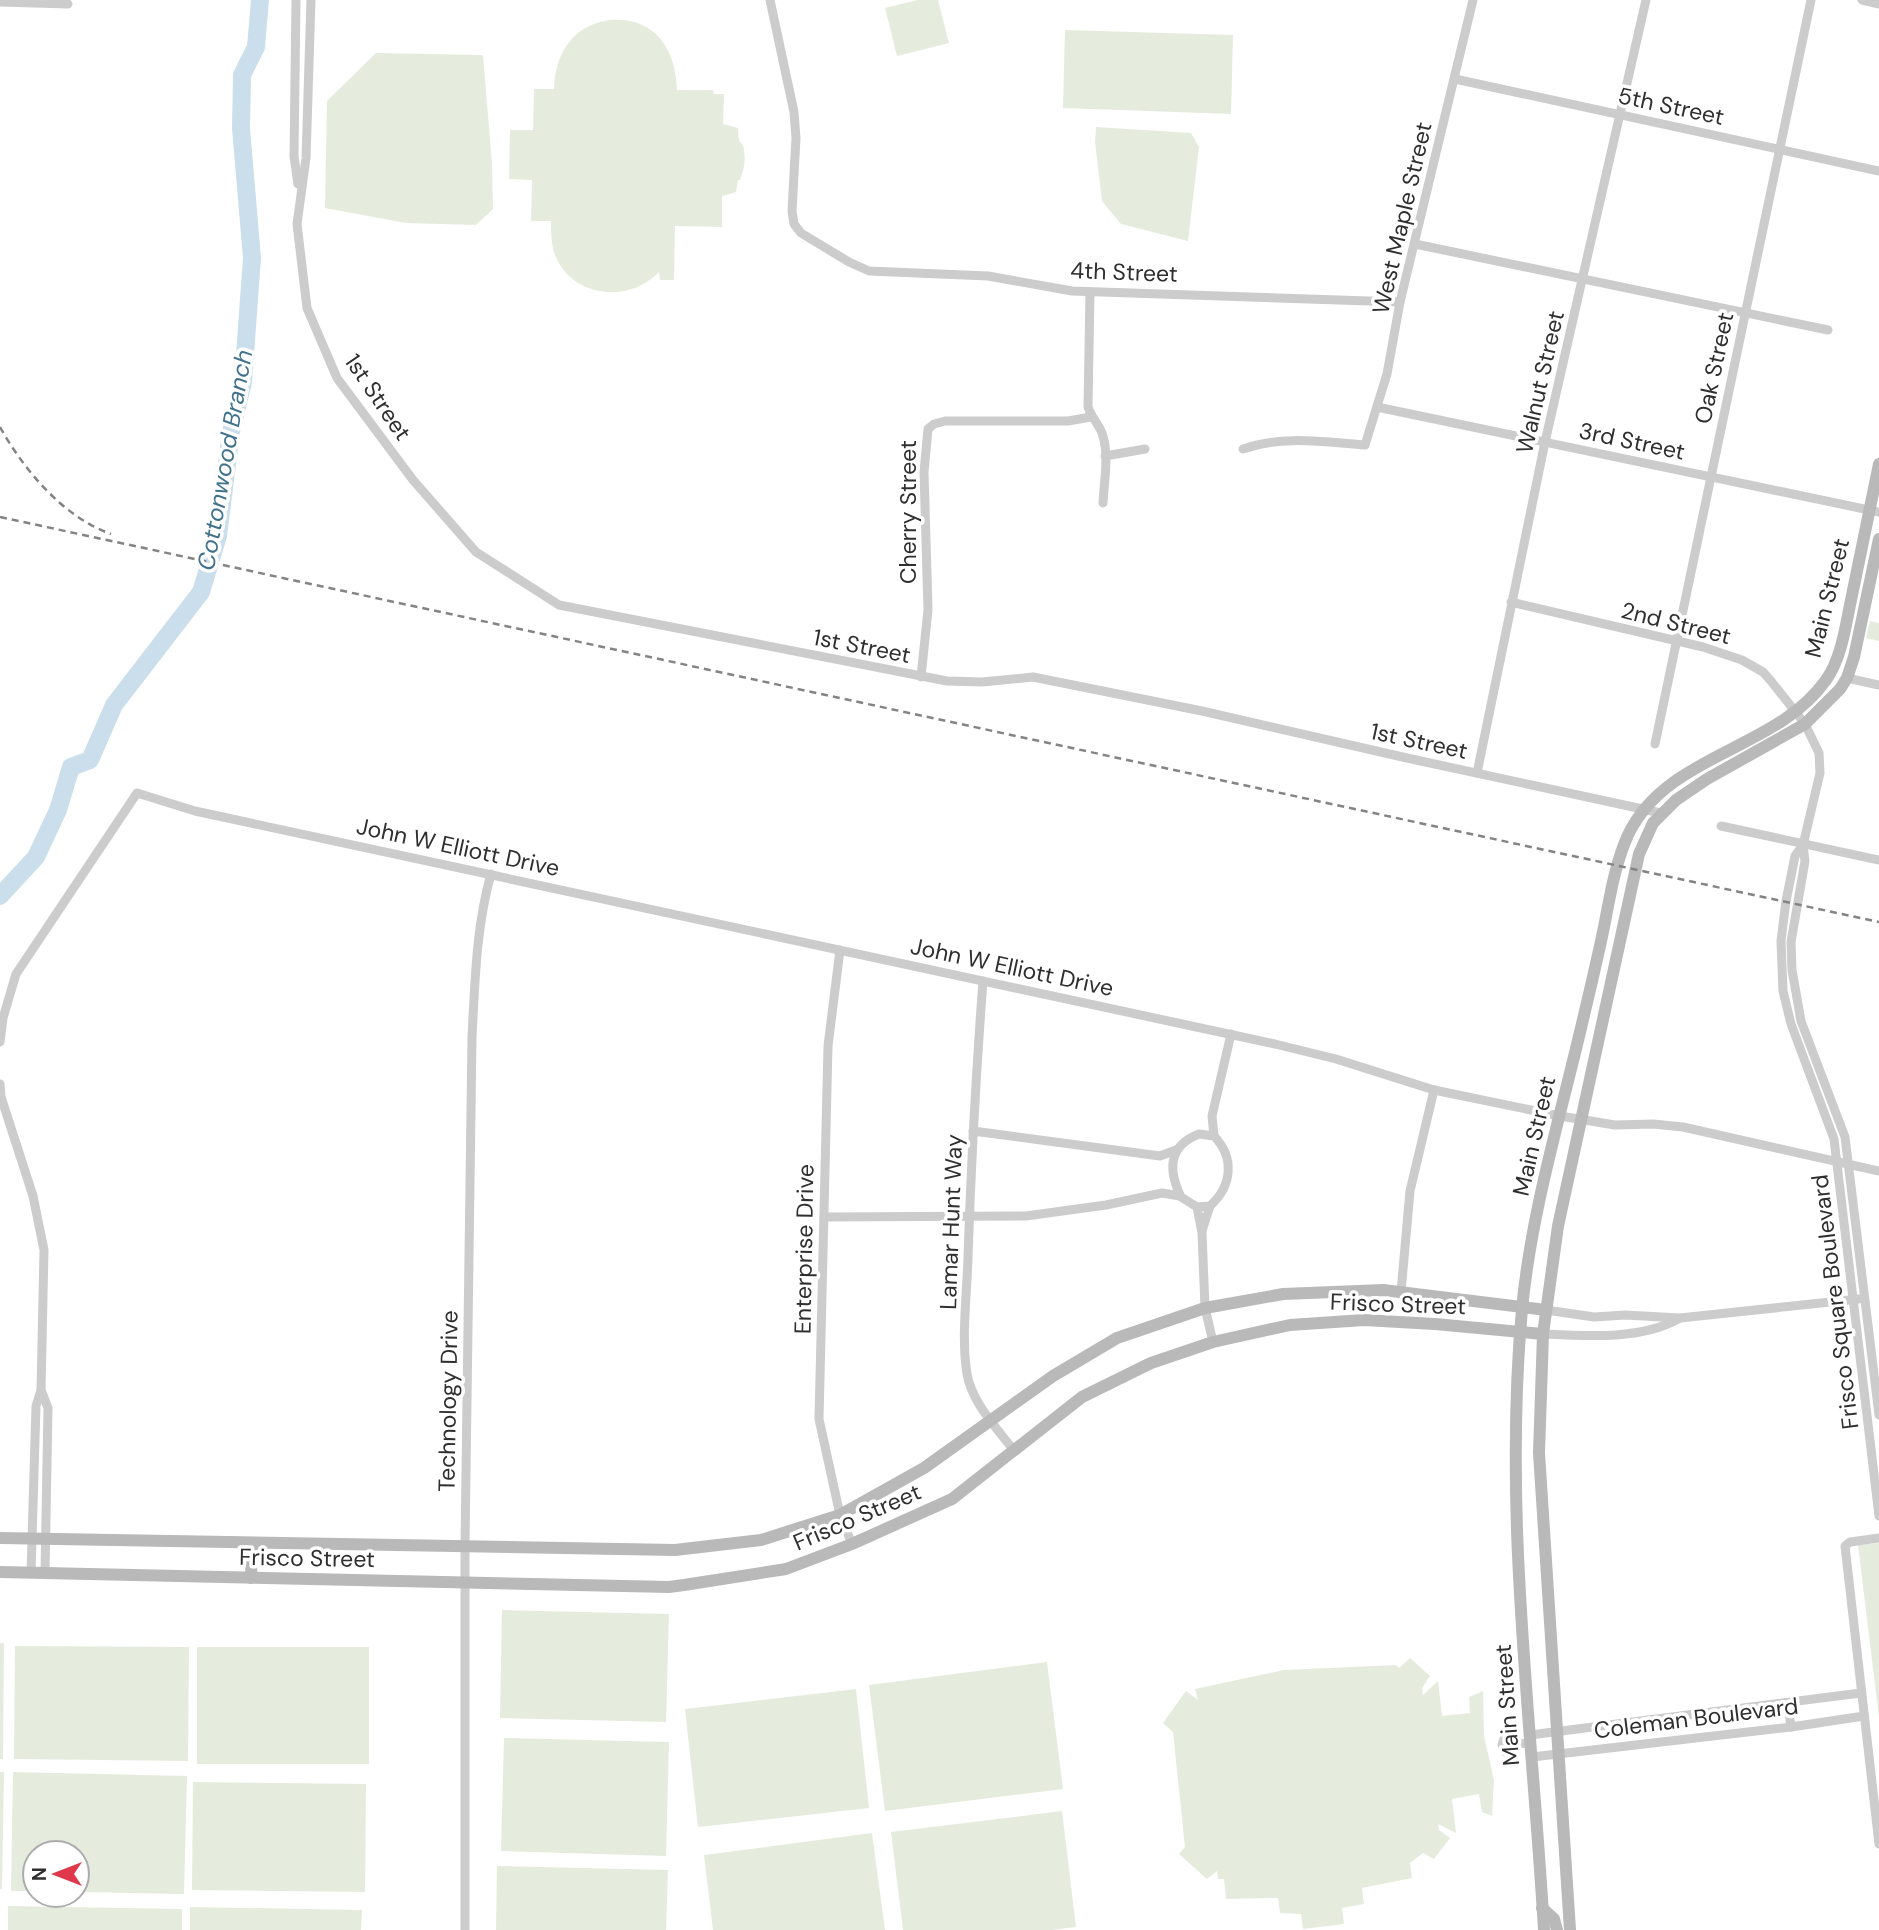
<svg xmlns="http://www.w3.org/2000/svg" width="1879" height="1930" viewBox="0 0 1879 1930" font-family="'DM Sans',sans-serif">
	<rect width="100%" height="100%" fill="#fff"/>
	<g fill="#e5ecdd">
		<path d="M918,0h20l11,43 -52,13 -12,-48z"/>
		<path d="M609,20c45,-4 67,28 68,70h36l1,4h10l-1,30 15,4 1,13 4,4c3,13 2,22 -3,35h-2l-2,12 -14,4v31l-47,-1 -1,54h-14l-1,-8c-32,34 -93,24 -106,-23 -2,-9 -2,-19 -2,-28h-20l1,-41 -23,-1 1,-49h23l1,-41h20c1,-35 18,-63 55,-69z"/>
		<path d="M1065,30l168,5 -2,79 -168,-6z"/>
		<path d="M376,53l107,2 9,109 1,45 -17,16 -70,-2 -81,-15 2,-107z"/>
		<path d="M1096,127l95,6 8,14 -11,94 -67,-17 -19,-23 -7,-59z"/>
		<path d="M1870,621l9,2v18l-13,-3z"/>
		<path d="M1879,1543v175l-21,-173z"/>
		<path d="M502,1610l167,4 -3,108 -166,-4z"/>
		<path d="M0,1643h4l-1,116h-3z"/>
		<path d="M15,1646l174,1 -1,114 -174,-2z"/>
		<rect x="197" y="1647" width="172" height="117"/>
		<path d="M1410,1658l20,18 -8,12 1,7 15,-14 4,35 28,-3 -1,-16 14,-6 1,45 10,44 -2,36 -10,-4 -3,-18 -27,5 4,34 -18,-9 1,6 11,8 -16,21 -11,-6 -13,10 2,15 -50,10 2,16 -22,4 2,16 -41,5 -2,-15 -21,-1 -2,-15 -52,1 -2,-20h-6l-1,-8 -10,8 -28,-25 6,-7 -12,-115 -10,-9 23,-32 12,9 -3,-11 89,-19 112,-5 3,3z"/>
		<path d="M1047,1662l16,127 -178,22 -16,-126z"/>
		<path d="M856,1689l13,119 -171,19 -13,-118z"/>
		<path d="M504,1738l165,4 -3,114 -165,-5z"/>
		<path d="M0,1772h4l-2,117h-2z"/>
		<path d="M13,1772l174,4 -3,118 -107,-2v-39h-42v38h-24z"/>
		<path d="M193,1782l173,2 -1,108 -173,-2z"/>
		<path d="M1062,1811l14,116 -25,3h-148l-12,-98z"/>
		<path d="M872,1833l13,97h-172l-9,-75z"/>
		<path d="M497,1866l171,4 -2,60h-170z"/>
		<path d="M8,1906l174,3v21h-174z"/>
		<path d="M190,1907l172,3 -1,20h-171z"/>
	</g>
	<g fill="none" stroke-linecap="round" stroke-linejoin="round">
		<path stroke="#cadfeb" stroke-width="18" d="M0,896l36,-39 22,-47 13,-43 19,-7 24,-55 87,-113 17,-56 13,-104 12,-50 9,-124 -11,-130 1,-53 14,-28 4,-47"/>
		<g stroke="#ccc" stroke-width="9">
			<path d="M296,0l-2,156 4,28"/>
			<path d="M311,0l-5,158 -9,66 10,84 30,70 76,102 63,72 83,53 388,76 35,1 51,-5 169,34 205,47 254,55"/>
			<path d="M770,0l24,112 2,26 -4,73 2,13 7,9 48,29 20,9 119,5 84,15 328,11"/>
			<path d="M1862,0l17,4"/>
			<path d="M0,2l68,2"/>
			<path d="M1455,79l424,92"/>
			<path d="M1415,244l413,86"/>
			<path d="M1090,292l-2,115c4,12 12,18 15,29 6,20 1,47 0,67"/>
			<path d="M1377,407l502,105"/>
			<path d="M1243,449c40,-14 80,-7 122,-4l22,-71 13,-72 73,-302"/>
			<path d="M1105,456l40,-7"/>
			<path d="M1511,602l192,45 39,13 21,12 8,9 34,43 14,29 1,20 -17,72 2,16 -14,81 1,28 9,51 44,116 34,278"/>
			<path d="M921,677l7,-67 -4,-138 4,-43 6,-5 11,-3h123l23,-4"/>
			<path d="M1847,678l32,7"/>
			<path d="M1655,744l156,-744"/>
			<path d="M1477,773l68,-331 101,-442"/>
			<path d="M1721,826l158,34"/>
			<path d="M1803,845l-8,11 -9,45 -5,40 2,50 8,33 43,115 45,377"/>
			<path d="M840,950l-12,96 -9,373 21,96 12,29"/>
			<path d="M983,981c-7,92 -12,184 -15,276 -1,38 -7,80 -1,117 5,29 30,54 47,77"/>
			<path d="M0,1042l3,-24 13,-44 121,-181 58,18 1080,233 61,15 98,31 126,26 55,9 38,-1 30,3 196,44"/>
			<path d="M0,1084l1,13 32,99 11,54 -3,140 -5,16 -5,167"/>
			<path d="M973,1131l187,25 16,-6"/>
			<path d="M1199,1134l15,2c21,22 18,50 -4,70l-13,1 -16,-10c-13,-27 -13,-51 18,-63z"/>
			<path d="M1214,1136l-2,-20 19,-82"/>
			<path d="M1197,1207l5,26 3,75 8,34"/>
			<path d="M824,1217l202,-1 80,-11 56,-12 18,3"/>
			<path d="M1202,1231l8,-25"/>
			<path d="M1401,1292l9,-101 24,-101"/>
			<path d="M1546,1310l48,7 31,-2 55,3 179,-19"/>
			<path d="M1543,1334c42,2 98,6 135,-15"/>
			<path d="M41,1390l7,18 -3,165"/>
			<path d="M1879,1538l-29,4 -5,4 34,298"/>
			<path d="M1788,1704l3,23"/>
			<path d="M1530,1735l331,-42"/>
			<path d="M1517,1744l-2,7 -10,1 -3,-7 2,-6 9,-1 4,6 14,-1"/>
			<path d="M1532,1757l259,-30 73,-11"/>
			<path d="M465,1930v-384l7,-509c3,-55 4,-110 19,-163"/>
		</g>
		<g stroke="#b9b9b9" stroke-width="12">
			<path d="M0,1538l675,12 86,-10 79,-25 84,-47 129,-92 64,-38 88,-30 78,-14 100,-4 163,20"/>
			<path d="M0,1572l669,15 15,-2 102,-16 66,-25 100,-45 130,-102 69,-34 62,-21 77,-17 74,-5 71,4 108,10"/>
			<path d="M251,1578l1,-34"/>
			<path d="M1542,1908l12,11 3,11"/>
			<path d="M1544,1930c-12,-207 -41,-414 -22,-621 9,-95 37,-188 59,-281 8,-34 16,-67 23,-101 6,-31 11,-63 24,-92 39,-82 148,-84 198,-155 15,-21 19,-51 24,-75 10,-47 19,-94 29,-141"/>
			<path d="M1570,1930l-31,-477 4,-119 15,-108 81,-372 14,-31 23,-23 31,-21 98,-55 35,-35 7,-11 7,-21 25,-118"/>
		</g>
		<g stroke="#848484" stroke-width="2.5" stroke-dasharray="7 5" stroke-linecap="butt">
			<path d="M0,427c24,43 63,90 111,107"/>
			<path d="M0,517l1879,405"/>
		</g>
	</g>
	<g text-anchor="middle" stroke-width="7" stroke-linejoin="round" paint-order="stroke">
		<g font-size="23" fill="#2f2f2f" stroke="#fff">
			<text transform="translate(1671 106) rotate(12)" y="8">5th Street</text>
			<text transform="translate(1402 218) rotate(-77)" y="8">West Maple Street</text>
			<text transform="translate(1124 272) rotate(2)" y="8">4th Street</text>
			<text transform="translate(1714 368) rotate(-78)" y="8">Oak Street</text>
			<text transform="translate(1540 382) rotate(-77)" y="8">Walnut Street</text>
			<text transform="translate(378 397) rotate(56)" y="8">1st Street</text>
			<text transform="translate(1632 441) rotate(12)" y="8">3rd Street</text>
			<text transform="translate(908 512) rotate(-90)" y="8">Cherry Street</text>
			<text transform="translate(1827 598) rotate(-76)" y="8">Main Street</text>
			<text transform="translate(1676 623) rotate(14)" y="8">2nd Street</text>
			<text transform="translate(862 646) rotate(11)" y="8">1st Street</text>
			<text transform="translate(1419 741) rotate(12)" y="8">1st Street</text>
			<text transform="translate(458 847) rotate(12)" y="8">John W Elliott Drive</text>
			<text transform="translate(1012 967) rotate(12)" y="8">John W Elliott Drive</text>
			<text transform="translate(1534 1136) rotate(-77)" y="8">Main Street</text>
			<text transform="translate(951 1222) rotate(-88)" y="8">Lamar Hunt Way</text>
			<text transform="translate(804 1249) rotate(-89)" y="8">Enterprise Drive</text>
			<text transform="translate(1835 1302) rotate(-97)" y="8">Frisco Square Boulevard</text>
			<text transform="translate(1398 1304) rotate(2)" y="8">Frisco Street</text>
			<text transform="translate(448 1401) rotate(-89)" y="8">Technology Drive</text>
			<text transform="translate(857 1517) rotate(-23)" y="8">Frisco Street</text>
			<text transform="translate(307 1558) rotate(1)" y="8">Frisco Street</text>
			<text transform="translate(1507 1705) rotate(-94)" y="8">Main Street</text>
			<text transform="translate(1696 1718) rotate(-7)" y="8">Coleman Boulevard</text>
		</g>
		<g font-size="24" font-style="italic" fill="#40728e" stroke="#fff">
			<text transform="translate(225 460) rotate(-80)" y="8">Cottonwood Branch</text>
		</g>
	</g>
	<g transform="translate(56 1874) rotate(270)"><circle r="33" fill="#ffffff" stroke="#acacac" stroke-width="2"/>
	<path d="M0-5L12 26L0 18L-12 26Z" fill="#df384a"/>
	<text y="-10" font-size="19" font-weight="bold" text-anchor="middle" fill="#2f2f2f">N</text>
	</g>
</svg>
